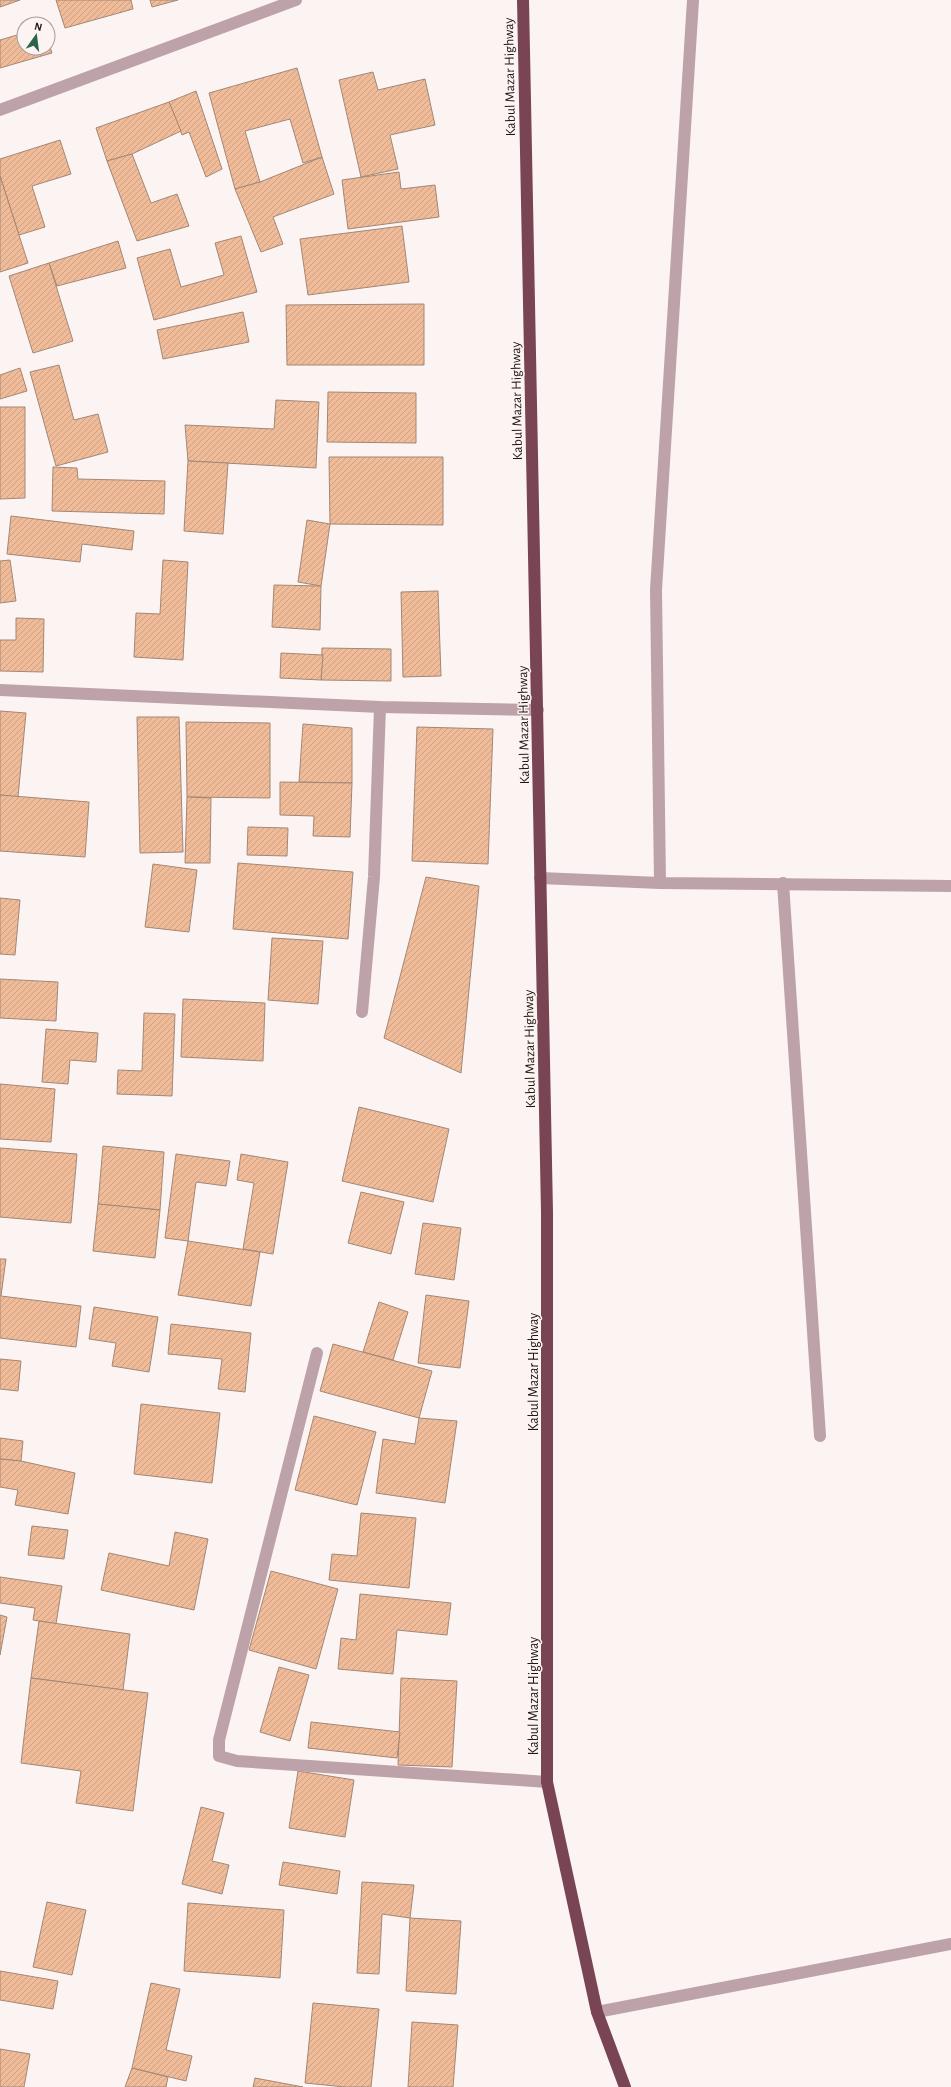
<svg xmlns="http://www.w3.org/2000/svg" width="951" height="2087" viewBox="0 0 951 2087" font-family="'Alegreya Sans',sans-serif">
	<defs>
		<pattern id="building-hatch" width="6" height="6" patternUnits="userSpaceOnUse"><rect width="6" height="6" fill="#f0bb99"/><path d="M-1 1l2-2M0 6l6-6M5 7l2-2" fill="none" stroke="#cea083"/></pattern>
	</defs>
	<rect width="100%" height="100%" fill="#fcf4f3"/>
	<g fill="url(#building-hatch)" stroke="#a38775">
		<path d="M0,0h20l-20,7z"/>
		<path d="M56,0h75l2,9 -68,19z"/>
		<path d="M150,0h28l-26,7z"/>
		<path d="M24,33v15h24v-7l4,12 -52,15v-28z"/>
		<path d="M297,68l25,89 -19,6 -13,-44 -45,12 15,51 -25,7 -26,-96z"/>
		<path d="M373,72l5,18 47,-11 10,46 -45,10 8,34 -37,8 -22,-97z"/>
		<path d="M196,91l26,78 -16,8 -17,-45 -7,3 -13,-33z"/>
		<path d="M169,102l12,29 -49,23 -25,7 -11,-33z"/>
		<path d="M60,140l11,34 -39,12 13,41 -26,8 -19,-59v-17z"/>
		<path d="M132,154l19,49 26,-9 12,32 -52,15 -30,-80z"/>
		<path d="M322,157l12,37 -61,23 10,27 -22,8 -26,-63 25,-7z"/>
		<path d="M399,172l2,17 34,-4 4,32 -91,12 -6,-49z"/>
		<path d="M0,176l28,87 -28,9z"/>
		<path d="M402,226l7,56 -101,13 -8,-56z"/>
		<path d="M241,236l16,56 -103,28 -17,-62 33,-9 11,38 43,-12 -9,-32z"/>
		<path d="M118,241l8,27 -69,18 -8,-23z"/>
		<path d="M49,263l24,78 -40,12 -24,-77z"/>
		<path d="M424,304v61h-137l-1,-60z"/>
		<path d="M243,312l6,30 -86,17 -6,-29z"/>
		<path d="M59,365l15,55 24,-6 10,38 -52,14 -26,-94z"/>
		<path d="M20,368l7,23 -27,8v-24z"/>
		<path d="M328,392l88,1v50l-89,-1z"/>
		<path d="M276,400l43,2 -3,66 -128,-7 -3,-36 89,4z"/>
		<path d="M0,407h25v91l-25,1z"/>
		<path d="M329,457h114v68l-113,-1z"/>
		<path d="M188,461l40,2 -5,71 -39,-3z"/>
		<path d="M53,467l24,1 1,11 87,2 -1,33 -112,-3z"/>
		<path d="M11,516l123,15 -2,19 -50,-6 -2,18 -73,-8z"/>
		<path d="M307,520l23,4 -9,62 -23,-4z"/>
		<path d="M10,560l6,41 -16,2v-42z"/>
		<path d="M163,560l25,2 -5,98 -49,-3 2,-44 24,1z"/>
		<path d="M274,585l47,1 -1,44 -48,-3z"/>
		<path d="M438,591l3,85 -38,1 -2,-85z"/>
		<path d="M16,618l28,1 -1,53 -43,-1v-31h16z"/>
		<path d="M322,648l69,1v32l-70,-1z"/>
		<path d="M281,653l42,2 -2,25 -41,-2z"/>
		<path d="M0,711l26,2 -8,84 -18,-2z"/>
		<path d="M137,717h42l4,135 -43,1z"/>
		<path d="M186,722l84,1v75l-83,-1z"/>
		<path d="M303,724l49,4v55l-53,-1z"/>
		<path d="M417,727l76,2 -5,135 -76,-3z"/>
		<path d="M280,782l72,1 -2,54 -37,-1 1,-20 -34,-1z"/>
		<path d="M0,795l89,7 -4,55 -85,-6z"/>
		<path d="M187,797l24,1 -1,65h-25z"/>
		<path d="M248,827l40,1 -1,28 -40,-1z"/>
		<path d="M238,863l115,9 -5,67 -115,-10z"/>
		<path d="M153,864l44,6 -8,62 -44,-5z"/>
		<path d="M426,877l53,9 -18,187 -77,-35z"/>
		<path d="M0,898l20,2 -5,55 -15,-1z"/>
		<path d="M272,938l51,3 -5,63 -50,-4z"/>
		<path d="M0,979l58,3 -2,39 -56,-3z"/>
		<path d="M183,999l82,4 -2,58 -82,-4z"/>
		<path d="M144,1013l31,1 -3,82 -55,-2 1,-24 24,1z"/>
		<path d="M46,1029l52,4 -2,29 -26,-2 -2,24 -26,-2z"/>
		<path d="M0,1084l55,5 -4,53 -51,-3z"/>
		<path d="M359,1107l90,22 -16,73 -91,-21z"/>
		<path d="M103,1146l61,6 -4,58 -62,-6z"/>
		<path d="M0,1148l77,6 -6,69 -71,-6z"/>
		<path d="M176,1154l54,7 -4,25 -30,-4 -8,59 -23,-3z"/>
		<path d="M241,1154l47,8 -15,92 -30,-5 11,-66 -17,-3z"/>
		<path d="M361,1192l43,10 -13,52 -43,-11z"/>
		<path d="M98,1204l62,6 -5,48 -62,-7z"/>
		<path d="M423,1223l38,5 -7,52 -39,-6z"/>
		<path d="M188,1241l72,11 -9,54 -73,-11z"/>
		<path d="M0,1259h6l-5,37 80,10 -5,41 -76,-9z"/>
		<path d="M426,1295l43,6 -9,67 -42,-5z"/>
		<path d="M379,1302l29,10 -15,48 -30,-8z"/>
		<path d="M94,1307l64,10 -9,55 -37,-6 4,-23 -27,-4z"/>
		<path d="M171,1324l80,9 -6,59 -27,-3 4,-30 -54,-5z"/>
		<path d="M333,1344l99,27 -13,47 -99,-27z"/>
		<path d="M0,1359l21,2 -3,30 -18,-2z"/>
		<path d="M141,1404l79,9 -8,70 -78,-9z"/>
		<path d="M314,1416l62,16 -19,73 -62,-15z"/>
		<path d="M419,1418l38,3 -12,82 -69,-10 7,-54 32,5z"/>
		<path d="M0,1438l23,3 -2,20 -21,-2z"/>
		<path d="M0,1459l21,2 54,12 -7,41 -53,-9 3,-15 -18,-3z"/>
		<path d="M361,1513l55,5 -7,70 -80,-8 3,-26 25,2z"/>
		<path d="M32,1526l36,4 -4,29 -36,-4z"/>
		<path d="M175,1532l33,7 -14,71 -93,-20 8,-37 60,13z"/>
		<path d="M271,1571l67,18 -22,80 -67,-19z"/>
		<path d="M0,1577l62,9 -6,38 -23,-4 2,-12 -35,-5z"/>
		<path d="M360,1594l91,9 -4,32 -50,-5 -4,44 -55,-5 3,-31 15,2z"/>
		<path d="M0,1615l7,2 -7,38z"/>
		<path d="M39,1621l91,13 -7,56 -92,-12z"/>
		<path d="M279,1667l30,8 -19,66 -30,-9z"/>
		<path d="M31,1678l117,15 -15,118 -57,-8 5,-32 -60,-8z"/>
		<path d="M401,1678l56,3 -5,86 -54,-2z"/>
		<path d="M311,1722l89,10 -3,26 -89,-10z"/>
		<path d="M298,1771l56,9 -9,57 -56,-9z"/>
		<path d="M201,1807l23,6 -12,48 17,4 -7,29 -40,-10z"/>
		<path d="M283,1862l57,9 -3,23 -58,-9z"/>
		<path d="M362,1882l52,3 -4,33 -28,-4 -3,60 -22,-1z"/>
		<path d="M47,1902l39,8 -14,65 -39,-8z"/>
		<path d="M188,1903l96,7 -4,68 -96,-7z"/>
		<path d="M410,1918l51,3 -5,73 -50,-3z"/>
		<path d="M0,1971l58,10 -5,28 -53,-9z"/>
		<path d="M151,1983l29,6 -14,61 26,6 -6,25 -54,-13z"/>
		<path d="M313,2003l66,6 -8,78h-26l-40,-4z"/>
		<path d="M412,2022l46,3 -5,62h-45z"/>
		<path d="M0,2049l30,5 -6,33h-24z"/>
		<path d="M132,2068l36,9 -2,10h-41z"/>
		<path d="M255,2078l48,9h-50z"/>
	</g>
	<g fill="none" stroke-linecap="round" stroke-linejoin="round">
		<g stroke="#bea2a9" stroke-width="12">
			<path d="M0,110l296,-110"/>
			<path d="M0,690l380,17 158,3"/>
			<path d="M540,878l120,5 291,3"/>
			<path d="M660,883l-4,-293 37,-590"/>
			<path d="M783,883l37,553"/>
			<path d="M362,1012l12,-135 6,-170"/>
			<path d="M317,1353l-98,387v16l18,5 310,21"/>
			<path d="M597,2012l354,-68"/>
		</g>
		<path stroke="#794454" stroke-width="12" d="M523,0l24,1212v570l50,230 28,75"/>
	</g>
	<g text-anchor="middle" stroke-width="3" stroke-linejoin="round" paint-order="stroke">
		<g font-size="14" fill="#221513" stroke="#fcf4f3">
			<text transform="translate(509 77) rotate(-91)" y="5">Kabul Mazar Highway</text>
			<text transform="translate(516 401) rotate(-91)" y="5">Kabul Mazar Highway</text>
			<text transform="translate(523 725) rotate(-91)" y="5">Kabul Mazar Highway</text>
			<text transform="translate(529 1049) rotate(-91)" y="5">Kabul Mazar Highway</text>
			<text transform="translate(533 1372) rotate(-90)" y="5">Kabul Mazar Highway</text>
			<text transform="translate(533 1696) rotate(-90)" y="5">Kabul Mazar Highway</text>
		</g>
	</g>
	<g transform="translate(36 36) rotate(14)"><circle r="19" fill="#fcf4f3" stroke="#a59b99"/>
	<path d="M0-3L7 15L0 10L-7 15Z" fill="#2d6349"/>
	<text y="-6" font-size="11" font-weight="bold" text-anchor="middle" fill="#221513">N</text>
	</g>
</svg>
